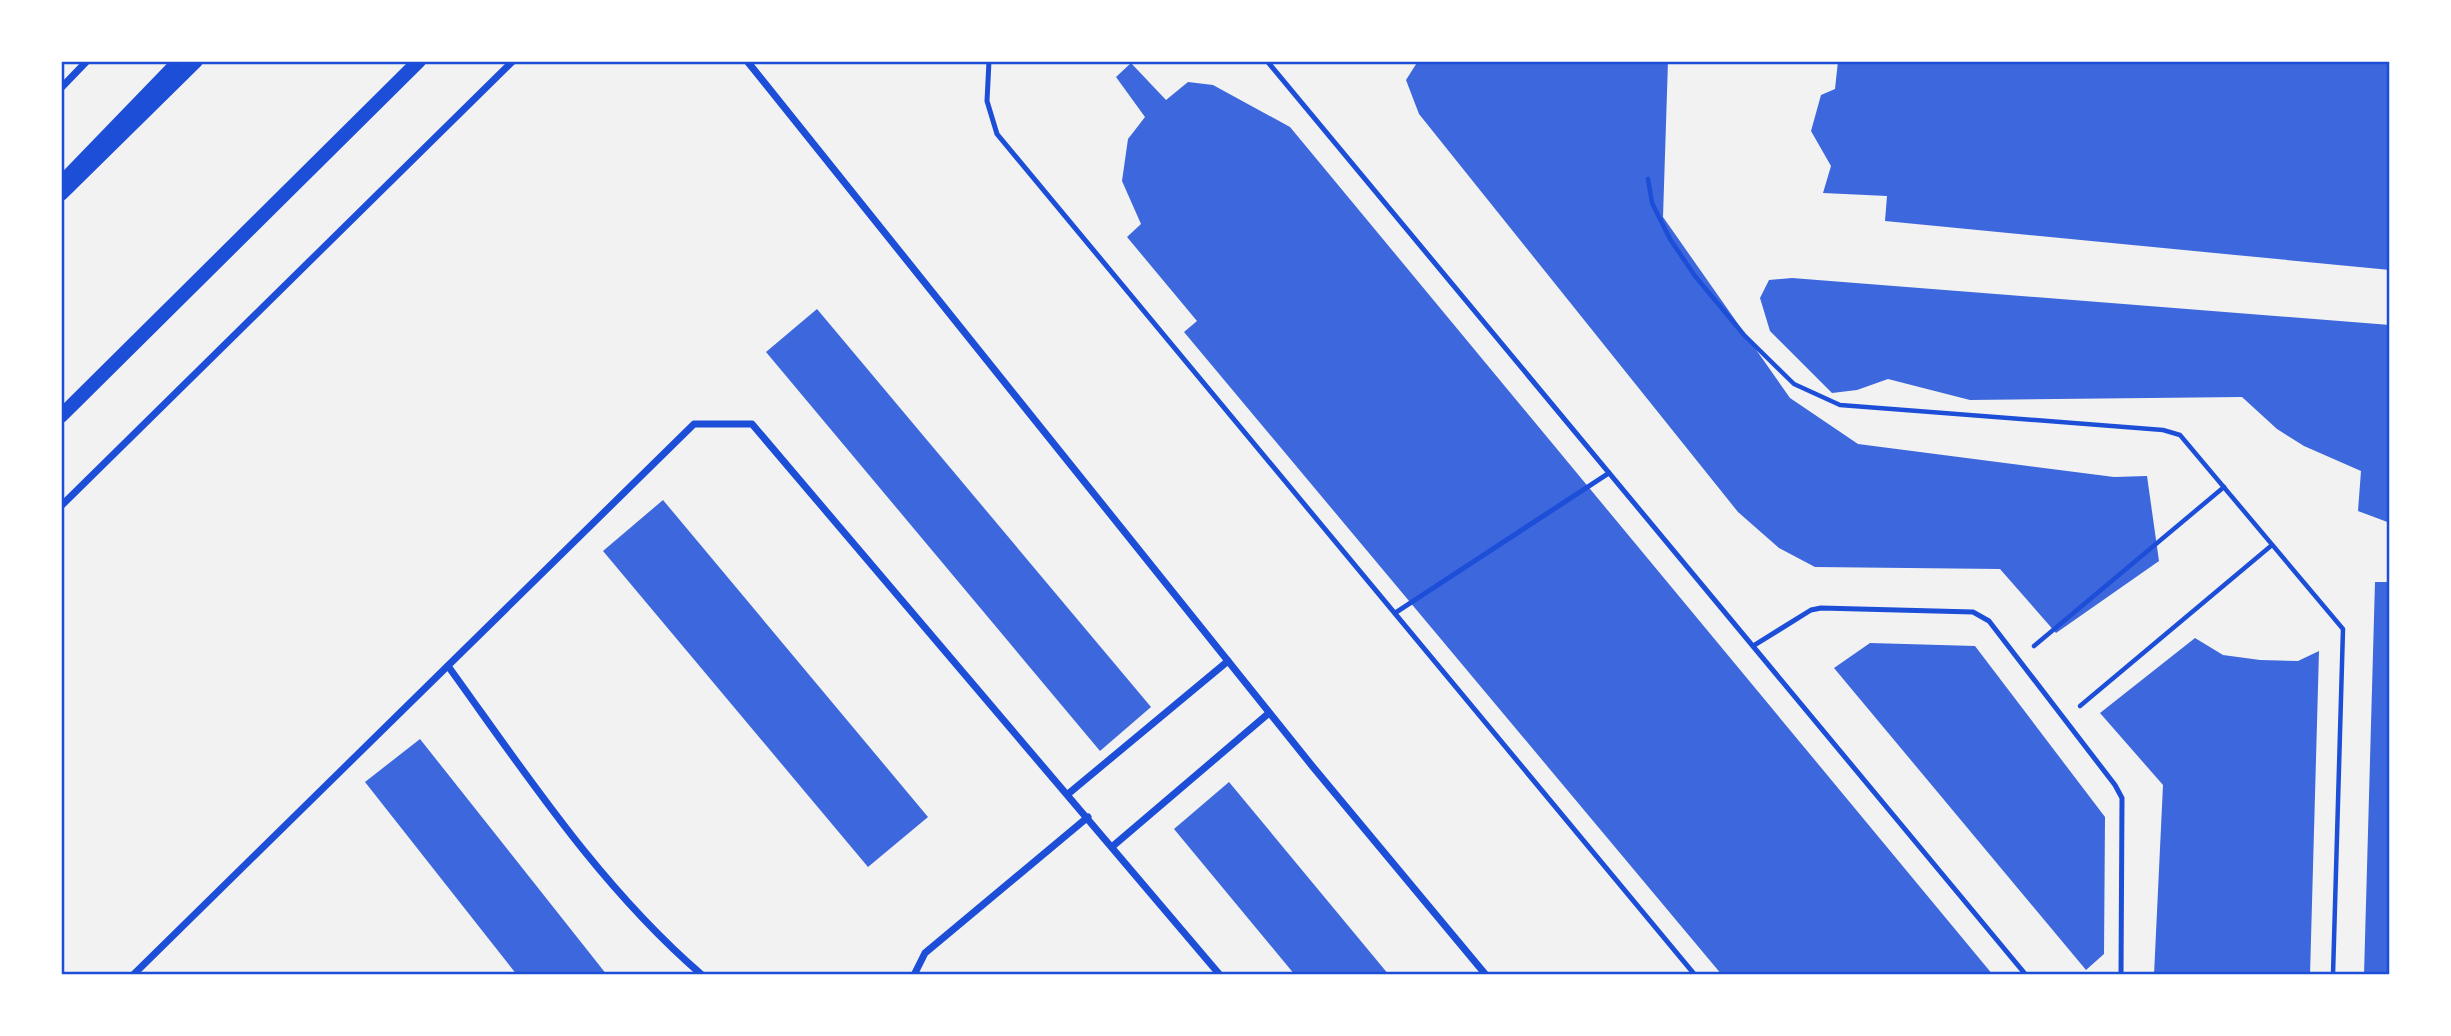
<svg xmlns="http://www.w3.org/2000/svg" width="2451" height="1036" viewBox="0 0 2451 1036" font-family="Arial,sans-serif">
	<rect width="100%" height="100%" fill="#f2f2f2"/>
	<g fill="#3d67dc">
		<path d="M1418,61h250l-5,156 127,181 68,46 256,33 33,-1 12,85 -103,72 -56,-64 -185,-2 -36,-19 -41,-36 -319,-398 -13,-34z"/>
		<path d="M1838,61h552v209l-505,-49 2,-25 -64,-3 8,-27 -20,-35 10,-36 14,-6z"/>
		<path d="M1131,63l35,37 22,-18 25,3 77,42 703,848h-271l-538,-643 13,-11 -70,-84 14,-13 -19,-43 6,-42 17,-22 -29,-40z"/>
		<path d="M1792,278l598,47v198l-32,-12 3,-40 -57,-25 -27,-17 -35,-32 -272,3 -82,-21 -31,11 -25,3 -62,-62 -10,-33 9,-18z"/>
		<path d="M817,309l334,398 -51,44 -334,-399z"/>
		<path d="M663,500l265,317 -60,50 -265,-316z"/>
		<path d="M2375,582h15v393h-26z"/>
		<path d="M2195,638l28,17 37,5 38,1 21,-10 -9,324h-156l9,-190 -63,-72z"/>
		<path d="M1870,643l105,3 130,171 -1,137 -18,16 -252,-302z"/>
		<path d="M420,739l187,236h-90l-152,-193z"/>
		<path d="M1229,782l160,193h-94l-121,-146z"/>
	</g>
	<g fill="none" stroke-linecap="round" stroke-linejoin="round">
		<g stroke="#1d4ed8" stroke-width="4.5">
			<path d="M1648,179l4,24 18,36 25,37 49,59 50,49 46,21 323,25 17,5 163,194 -10,346"/>
			<path d="M2034,646l190,-159"/>
			<path d="M2080,706l192,-161"/>
		</g>
		<g stroke="#1d4ed8" stroke-width="5">
			<path d="M989,61l-2,40 10,33 698,841"/>
			<path d="M1267,61l759,914"/>
			<path d="M1395,613l214,-140"/>
			<path d="M1753,646l58,-36 10,-2 152,4 16,9 126,164 7,13 -1,177"/>
		</g>
		<g stroke="#1d4ed8" stroke-width="7">
			<path d="M747,61l566,706 173,208"/>
			<path d="M61,88l26,-27"/>
			<path d="M61,506l452,-445"/>
			<path d="M448,666c78,108 152,221 254,309"/>
			<path d="M1068,794l160,-133"/>
			<path d="M1113,846l156,-133"/>
			<path d="M133,975l561,-551h58l468,551"/>
			<path d="M914,975l11,-22 163,-136"/>
		</g>
		<path stroke="#1d4ed8" stroke-width="12" d="M61,182l117,-121"/>
		<g stroke="#1d4ed8" stroke-width="14">
			<path d="M61,194l135,-133"/>
			<path d="M61,416l358,-355"/>
		</g>
	</g>
	<rect width="2451" height="1036" fill="none" stroke="#ffffff" stroke-width="126"/>
	<rect x="63" y="63" width="2325" height="910" fill="none" stroke="#1d4ed8" stroke-width="2.5"/>
</svg>
